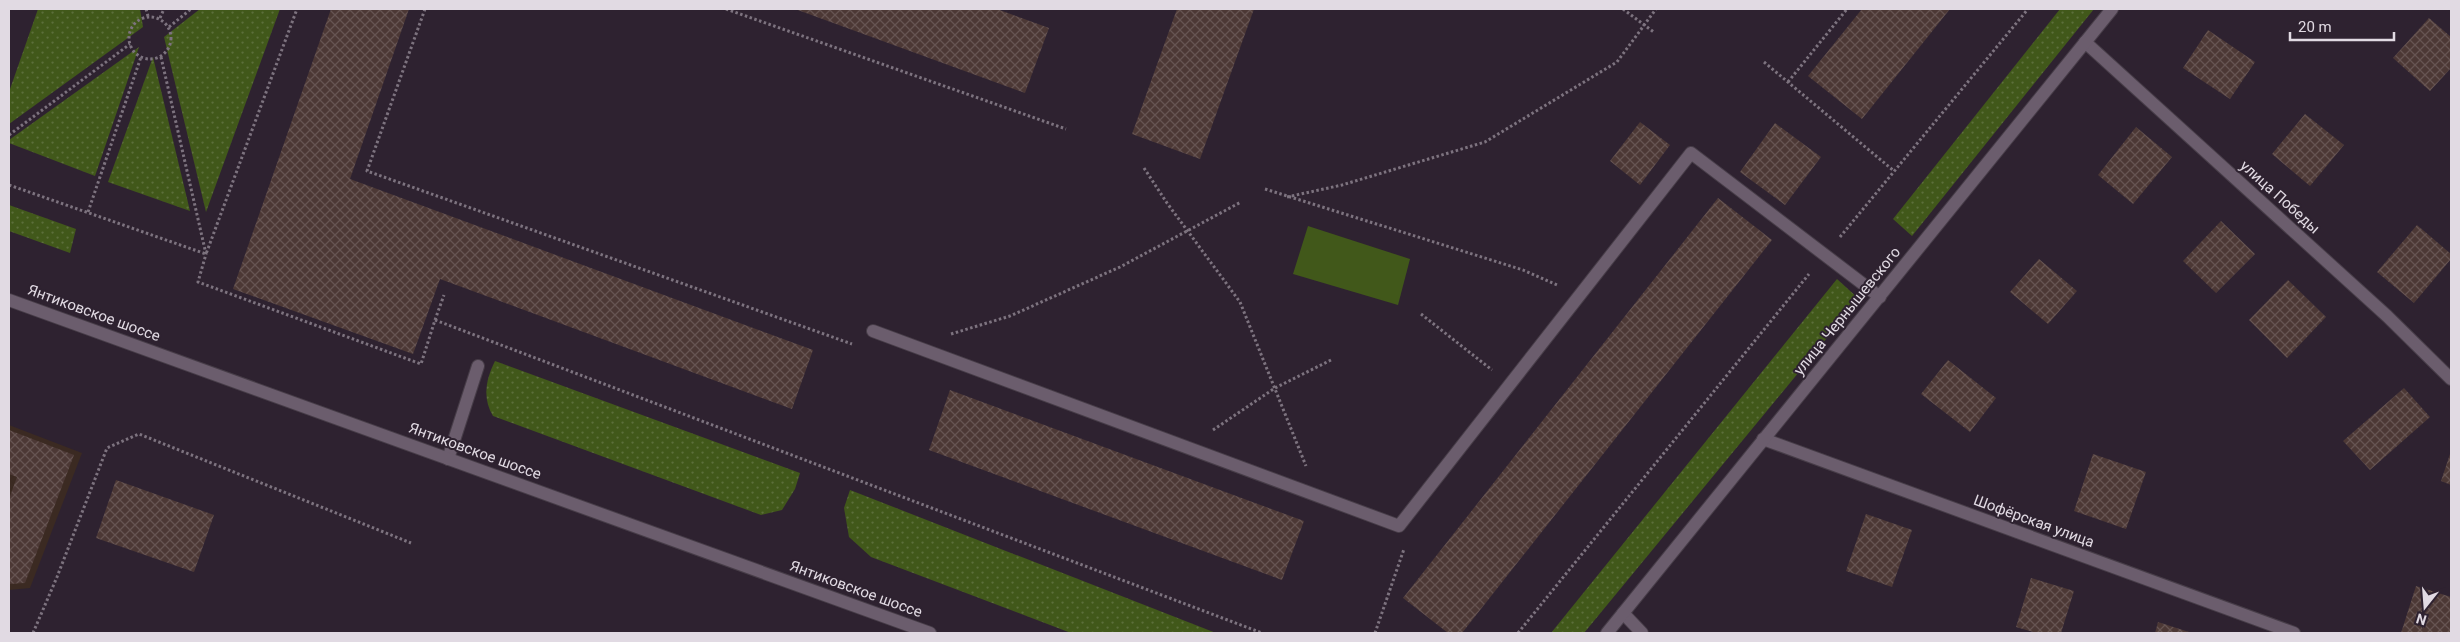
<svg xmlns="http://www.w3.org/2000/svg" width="2460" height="642" viewBox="0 0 2460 642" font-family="Roboto,sans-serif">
	<defs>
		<pattern id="grass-dots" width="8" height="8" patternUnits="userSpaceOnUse" patternTransform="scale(1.25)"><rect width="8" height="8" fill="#41581a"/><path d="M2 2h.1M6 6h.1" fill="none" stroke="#5c6f3b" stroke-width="1.8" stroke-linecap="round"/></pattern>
		<pattern id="building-cross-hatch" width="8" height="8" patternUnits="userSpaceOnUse" patternTransform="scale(1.25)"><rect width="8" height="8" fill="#4c3835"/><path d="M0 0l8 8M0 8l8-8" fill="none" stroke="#665452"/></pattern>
	</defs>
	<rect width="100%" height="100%" fill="#2e2230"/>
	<path fill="#3b2a22" d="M9,425l73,28 -52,135 -21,2z"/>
	<g fill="url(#grass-dots)">
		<path d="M38,9h102l3,18 -134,97v-32z"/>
		<path d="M200,9h80l-74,203 -42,-175z"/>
		<path d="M2060,9h34l-182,227 -19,-17z"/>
		<path d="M139,47l-44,129 -86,-33v-3z"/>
		<path d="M153,57l37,154 -82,-29z"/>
		<path d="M9,205l67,24 -6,24 -61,-22z"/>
		<path d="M1837,279l22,20 -275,334h-33z"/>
		<path d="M495,361l305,112 -5,16 -13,21 -21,5 -268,-99c-11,-18 -7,-37 2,-55z"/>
		<path d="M850,490l366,143h-145l-200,-76 -22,-20 -5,-29z"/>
	</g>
	<path fill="#41581a" d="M1308,226l102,33 -12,46 -105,-31z"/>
	<g fill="url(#building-cross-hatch)">
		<path d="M331,9h78l-59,170 463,171 -21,59 -352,-130 -27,75 -180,-65z"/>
		<path d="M795,9h202l52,19 -24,65z"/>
		<path d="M1177,9h77l-54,150 -68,-25z"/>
		<path d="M1862,9h88l-88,110 -54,-43z"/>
		<path d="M2429,18l22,19v31l-21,23 -37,-33z"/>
		<path d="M2208,30l47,32 -25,37 -47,-31z"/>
		<path d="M2305,114l39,31 -34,41 -38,-32z"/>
		<path d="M1640,122l30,23 -30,40 -30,-24z"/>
		<path d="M1775,123l46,34 -36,48 -45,-33z"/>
		<path d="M2136,127l36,30 -39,47 -35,-29z"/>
		<path d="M1718,198l54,42 -310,393h-14l-45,-35z"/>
		<path d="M2221,221l34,33 -39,39 -33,-32z"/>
		<path d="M2417,225l34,29v5l-37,44 -37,-31z"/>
		<path d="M2039,259l38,32 -29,33 -38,-32z"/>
		<path d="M2288,280l38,37 -39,41 -38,-38z"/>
		<path d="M1948,360l48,38 -26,34 -49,-38z"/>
		<path d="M2404,388l26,29 -60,53 -27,-29z"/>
		<path d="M950,390l354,131 -22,59 -353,-130z"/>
		<path d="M9,430l65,25 -49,128 -16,1v-85l8,-22 -8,-3z"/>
		<path d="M2451,451v34l-10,-4z"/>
		<path d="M2093,454l53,18 -20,57 -52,-18z"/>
		<path d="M116,480l98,35 -20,57 -98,-34z"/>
		<path d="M1866,514l46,16 -20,57 -46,-16z"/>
		<path d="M2031,578l43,13 -13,42h-24l-21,-6z"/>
		<path d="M2416,586l35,11v36h-50z"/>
		<path d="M2158,622l34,11h-37z"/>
	</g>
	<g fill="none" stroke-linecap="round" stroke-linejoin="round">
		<g stroke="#473d48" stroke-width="14">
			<g id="service">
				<path d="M873,331l526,195 292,-373 189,144"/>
				<path d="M448,459l30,-93"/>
				<path d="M1623,613l19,20"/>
			</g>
		</g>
		<g stroke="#473d48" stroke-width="14">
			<g id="minor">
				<path d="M2085,42l302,274 64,63"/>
				<path d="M1763,439l531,194"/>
			</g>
		</g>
		<g stroke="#473d48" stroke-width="14">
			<path id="tertiary" d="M1607,633l505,-624"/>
		</g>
		<g stroke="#473d48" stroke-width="14">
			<path id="secondary" d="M9,300l921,333"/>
		</g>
		<g stroke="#7d737f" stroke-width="3" stroke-dasharray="2.5 2.5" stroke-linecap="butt">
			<path d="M146,9l2,7"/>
			<path d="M425,9l-58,162 485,173"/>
			<path d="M726,9l340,120"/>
			<path d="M1623,9l32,24"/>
			<circle cx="150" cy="38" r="21"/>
			<path d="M160,18l4,-9"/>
			<path d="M169,27l22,-18"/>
			<path d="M161,57l45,197 -8,28 223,82 14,-44 827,313"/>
			<path d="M1764,62l130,109"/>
			<path d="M1788,82l59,-73"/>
			<path d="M9,135l121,-91"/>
			<path d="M1144,168l23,35 73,99 66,164"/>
			<path d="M9,185l197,69 91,-245"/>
			<path d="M1265,189l258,81 34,15"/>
			<path d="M1287,197l55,-12 143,-43 132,-80 39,-53"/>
			<path d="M88,212l53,-155"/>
			<path d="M1840,237l188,-228"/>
			<path d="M1421,314l71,56"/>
			<path d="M435,320l9,-25"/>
			<path d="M951,334l59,-18 110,-49 121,-65"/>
			<path d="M1213,430l62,-42 56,-28"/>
			<path d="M33,633l24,-56 50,-129 32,-14 272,109"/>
			<path d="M1375,633l29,-84"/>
			<path d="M1518,633l291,-359"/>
		</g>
		<use href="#service" stroke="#6b5d6d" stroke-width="12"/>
		<use href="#minor" stroke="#6b5d6d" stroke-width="12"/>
		<use href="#tertiary" stroke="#6b5d6d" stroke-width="12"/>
		<use href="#secondary" stroke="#6b5d6d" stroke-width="12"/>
	</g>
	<g text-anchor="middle" stroke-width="4" stroke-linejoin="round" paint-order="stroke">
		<g font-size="15" fill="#e1dae3" stroke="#2e2230">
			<text transform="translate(2280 197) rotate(42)" y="5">улица Победы</text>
			<text transform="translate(1847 311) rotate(-51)" y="5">улица Чернышевского</text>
			<text transform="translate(94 313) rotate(20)" y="5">Янтиковское шоссе</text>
			<text transform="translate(475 451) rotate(20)" y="5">Янтиковское шоссе</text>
			<text transform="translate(2034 521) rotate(20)" y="5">Шофёрская улица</text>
			<text transform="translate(856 589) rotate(20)" y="5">Янтиковское шоссе</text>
		</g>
	</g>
	<rect width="2460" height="642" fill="none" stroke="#e1dae3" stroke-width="20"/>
	<g transform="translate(2425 607) rotate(197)" stroke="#2e2230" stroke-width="4" paint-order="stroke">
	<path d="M0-4L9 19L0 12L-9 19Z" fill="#e1dae3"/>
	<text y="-8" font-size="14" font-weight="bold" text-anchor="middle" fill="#e1dae3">N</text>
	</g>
	<path d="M2290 32v8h104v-8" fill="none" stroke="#e1dae3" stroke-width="2.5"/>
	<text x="2298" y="32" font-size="15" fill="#e1dae3" stroke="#2e2230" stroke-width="4" paint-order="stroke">20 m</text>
</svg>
